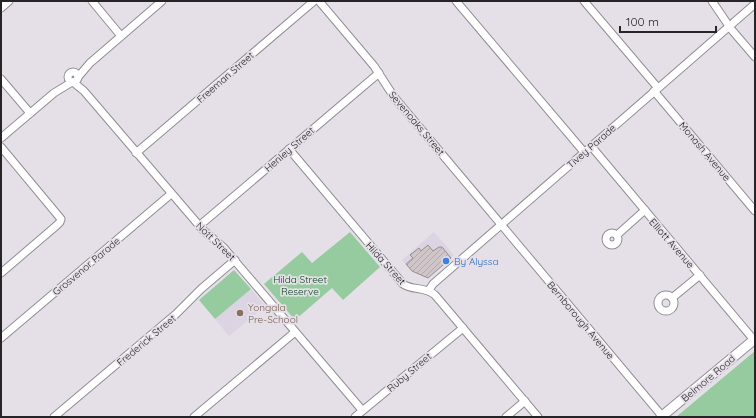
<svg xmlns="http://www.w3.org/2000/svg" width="756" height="418" viewBox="0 0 756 418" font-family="Quicksand,sans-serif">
	<defs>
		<pattern id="building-hatch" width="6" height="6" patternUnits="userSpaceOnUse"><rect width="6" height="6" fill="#d0c6ca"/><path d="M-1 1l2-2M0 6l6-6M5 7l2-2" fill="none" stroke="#b2aaae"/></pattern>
	</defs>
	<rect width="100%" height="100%" fill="#e5e0e8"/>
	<g fill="#dcd3e3">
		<path d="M434,232l20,23 -26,23 -16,-7 -10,-11z"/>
		<path d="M251,289l14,17 -36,30 -14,-17z"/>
	</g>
	<g fill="#96cb9f">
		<path d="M350,232l30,35 -37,33 -11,-12 -37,32 -31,-36 38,-32 10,11z"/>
		<path d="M234,270l17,19 -36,30 -16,-19z"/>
		<path d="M755,351v66h-79z"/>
	</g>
	<path fill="url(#building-hatch)" stroke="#978e91" d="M428,245l5,6 6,-4h3l9,11 -23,20 -16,-7 -6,-7 7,-6 -3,-3 9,-7 2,3z"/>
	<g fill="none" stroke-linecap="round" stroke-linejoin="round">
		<g stroke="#928d95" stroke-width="9">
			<g id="minor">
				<path d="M92,1l29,35"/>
				<path d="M319,1l55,65 20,31 268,319"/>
				<path d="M456,1l128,151"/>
				<path d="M584,1l74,87"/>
				<path d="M712,1l19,28 24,28"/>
				<path d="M1,8l8,-7"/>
				<circle cx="73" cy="77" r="5"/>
				<path d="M78,77l12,-14 72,-62"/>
				<path d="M1,79l29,34"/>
				<path d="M73,82l11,9 119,139 21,18 138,162"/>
				<path d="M654,91l101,120"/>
				<path d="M1,138l53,-45 18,-11"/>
				<path d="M591,146l163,194"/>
				<path d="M1,147l60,72 -1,3 -4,4 -55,47"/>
				<path d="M289,149l114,135c10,7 21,2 32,11l103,122"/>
				<path d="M136,153l178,-152"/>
				<path d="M199,226l180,-153"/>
				<circle cx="612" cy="239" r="6"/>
				<path d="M617,235l28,-25"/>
				<path d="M429,290l4,-6 322,-280"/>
				<circle cx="666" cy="303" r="8"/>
				<path d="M672,298l28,-23"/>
				<path d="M1,338l170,-144"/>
				<path d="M54,417l122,-103 25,-25 34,-29"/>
				<path d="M194,417l101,-85"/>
				<path d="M355,417l108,-89"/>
				<path d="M506,417l19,-16"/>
			</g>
		</g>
		<g stroke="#928d95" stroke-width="11">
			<path id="major" d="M661,417l94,-78"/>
		</g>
		<use href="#minor" stroke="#fff" stroke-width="7"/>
		<use href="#major" stroke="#fff" stroke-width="9"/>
	</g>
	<circle fill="#3f7fe0" stroke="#e5e0e8" stroke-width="1.5" cx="446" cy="261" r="4"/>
	<circle fill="#8d6e63" stroke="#e5e0e8" stroke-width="1.5" cx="240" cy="313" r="4"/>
	<g text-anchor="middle" stroke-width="3.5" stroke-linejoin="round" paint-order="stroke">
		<g font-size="10" fill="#262427" stroke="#e5e0e8">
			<text transform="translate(225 77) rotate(-41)" y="4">Freeman Street</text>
			<text transform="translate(417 123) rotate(50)" y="4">Sevenoaks Street</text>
			<text transform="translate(591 146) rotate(-41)" y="4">Tivey Parade</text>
			<text transform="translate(289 149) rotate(-41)" y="4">Henley Street</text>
			<text transform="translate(705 151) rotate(50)" y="4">Monash Avenue</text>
			<text transform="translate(216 241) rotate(44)" y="4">Nott Street</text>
			<text transform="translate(672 243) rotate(49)" y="4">Elliott Avenue</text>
			<text transform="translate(386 263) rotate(48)" y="4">Hilda Street</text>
			<text transform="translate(86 266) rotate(-40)" y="4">Grosvenor Parade</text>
			<text transform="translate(581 320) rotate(50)" y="4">Bernborough Avenue</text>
			<text transform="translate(146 340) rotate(-40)" y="4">Frederick Street</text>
			<text transform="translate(409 372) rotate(-40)" y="4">Ruby Street</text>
			<text transform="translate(708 378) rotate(-40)" y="4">Belmore Road</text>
		</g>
		<g font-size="10" fill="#366cbe" stroke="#e5e0e8" text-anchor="start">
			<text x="454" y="265">By Alyssa</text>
		</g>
		<g font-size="10" fill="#02431a" stroke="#e5e0e8">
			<text x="300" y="283">Hilda Street<tspan x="300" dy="12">Reserve</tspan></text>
		</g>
		<g font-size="10" fill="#785e54" stroke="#e5e0e8" text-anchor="start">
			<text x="248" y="311">Yongala<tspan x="248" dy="12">Pre-School</tspan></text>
		</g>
	</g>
	<rect width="756" height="418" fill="none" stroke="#262427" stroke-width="4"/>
	<path d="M620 26v6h96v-6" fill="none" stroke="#262427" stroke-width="2"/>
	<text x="626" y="26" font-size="12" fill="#262427" stroke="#e5e0e8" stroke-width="3" paint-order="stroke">100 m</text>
</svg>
